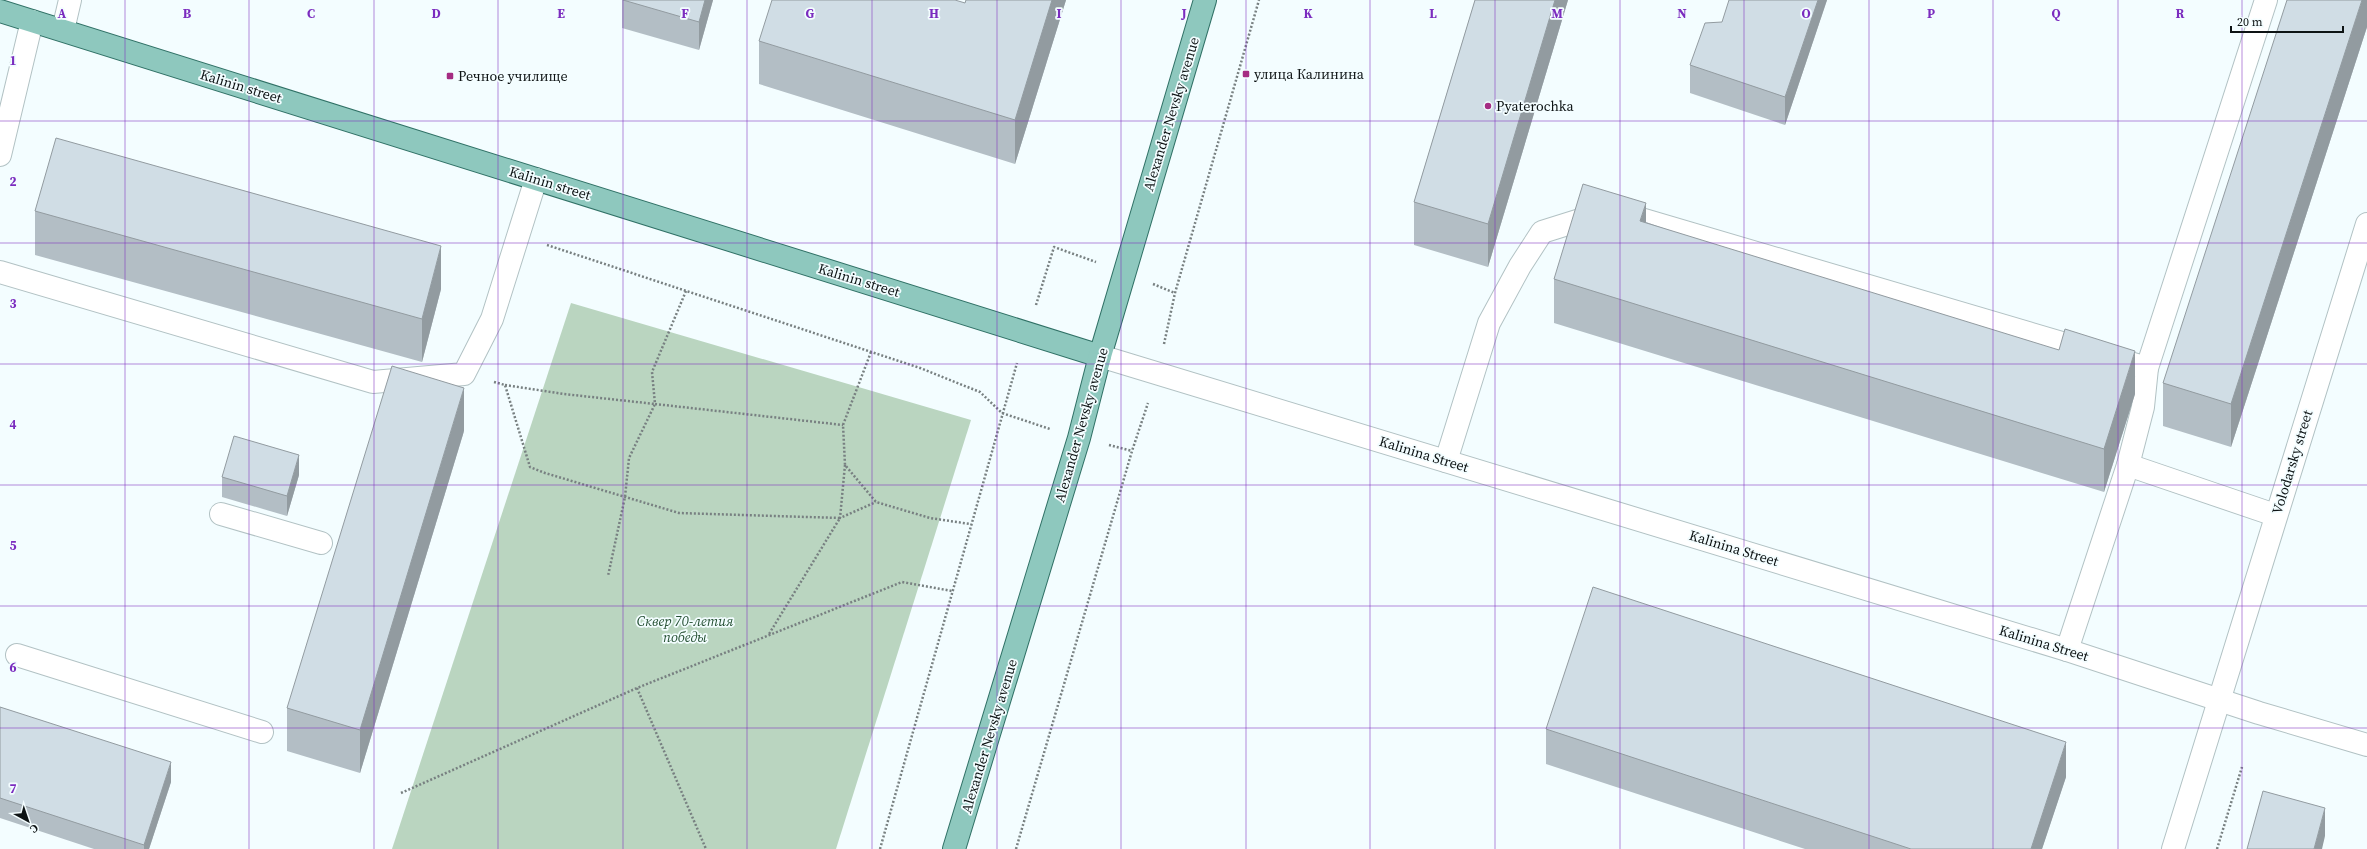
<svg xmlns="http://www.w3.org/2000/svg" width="2367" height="849" viewBox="0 0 2367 849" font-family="'Source Serif 4',serif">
	<rect width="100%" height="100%" fill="#f3fdff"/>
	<path fill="#bad5c0" d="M571,303l400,117 -135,429h-444z"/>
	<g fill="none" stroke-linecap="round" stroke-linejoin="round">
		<g stroke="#b2c2c4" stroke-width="24">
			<g id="minor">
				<path d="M63,30l7,-30"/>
				<path d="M0,155l32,-134"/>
				<path d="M0,272l373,110 91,-8 28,-55 44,-140"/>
				<path d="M1100,356l967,294 192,63 108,32"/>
				<path d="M1446,461l43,-138 31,-57 22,-34 51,-16 48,3 506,149"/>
				<path d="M2128,465l147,50"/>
				<path d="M221,514l100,29"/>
				<path d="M2067,650l61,-185 15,-58 4,-39 119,-368"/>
				<path d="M17,655l245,77"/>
				<path d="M2173,849l194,-625"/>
			</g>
		</g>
		<g stroke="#307166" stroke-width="24">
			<g id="major">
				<path d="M0,11l1100,345"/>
				<path d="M954,849l125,-411 21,-82 105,-356"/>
			</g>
		</g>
		<g stroke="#788081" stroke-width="2.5" stroke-dasharray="2 2" stroke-linecap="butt">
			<path d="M547,245l373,123 60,24 22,21 48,16"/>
			<path d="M1153,284l22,9"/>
			<path d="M686,291l-34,81 3,32 188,21"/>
			<path d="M1036,305l18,-58 42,15"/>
			<path d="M1164,344l11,-51 84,-293"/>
			<path d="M871,352l-28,73 2,40 31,37 54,16 40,6"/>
			<path d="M494,382l11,3 25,82 15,6 134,40 161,5 -71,116"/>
			<path d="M505,385l59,9 91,10 -26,54 -4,39 -17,79"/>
			<path d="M1109,445l23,6"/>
			<path d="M845,465l-5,53 36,-16"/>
			<path d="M637,688l69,161"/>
			<path d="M401,793l236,-105 265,-106 50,9"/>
			<path d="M880,849l137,-486"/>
			<path d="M1016,849l116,-398 16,-48"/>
			<path d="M2217,849l25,-82"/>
		</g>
		<use href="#minor" stroke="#fff" stroke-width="22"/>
		<use href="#major" stroke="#8ec8be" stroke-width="22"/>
	</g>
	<g fill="#b3bec5">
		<path d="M622,0h91l-14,50 -77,-22z"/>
		<path d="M966,0h100l-51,164 -256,-80v-43l206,-38z"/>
		<path d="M1475,0h93l-80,267 -74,-22v-43z"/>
		<path d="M1827,0l-42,125 -95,-32v-28l32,-43z"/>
		<path d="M2367,0v27l-136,420 -68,-21v-43z"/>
		<path d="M35,211l406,78 -19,73 -387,-107z"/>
		<path d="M1646,222l489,172 -31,98 -550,-169v-44z"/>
		<path d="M464,431l-104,342 -73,-22v-43z"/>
		<path d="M299,475l-12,41 -65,-19v-20z"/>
		<path d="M0,707l171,75 -22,67h-55l-94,-31z"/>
		<path d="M1546,729l520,48 -24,72h-237l-259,-85z"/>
	</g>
	<g fill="#929ba0">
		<path d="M705,0h8l-14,50v-28z"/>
		<path d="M1052,0h14l-51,164v-44z"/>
		<path d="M1555,0h13l-80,267v-43z"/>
		<path d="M1818,0h9l-42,125v-28z"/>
		<path d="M2362,0h5v27l-136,420v-43z"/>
		<path d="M1646,203v43l-6,-25z"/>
		<path d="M441,246v43l-19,73v-43z"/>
		<path d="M2135,351v43l-31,98v-43z"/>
		<path d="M464,388v43l-104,342v-43z"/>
		<path d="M299,455v20l-12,41v-20z"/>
		<path d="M2066,742v35l-24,72h-11z"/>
		<path d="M171,762v20l-22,67h-5v-4z"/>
		<path d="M2325,808v28l-3,13h-8z"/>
	</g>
	<g fill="#d0dde5" stroke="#929ba0">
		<path d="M623,0h82l-6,22z"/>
		<path d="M772,0h183l10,3 1,-3h86l-37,120 -256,-79z"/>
		<path d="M1475,0h80l-67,224 -74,-22z"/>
		<path d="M1729,0h89l-33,97 -95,-32 15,-42 17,-1z"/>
		<path d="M2287,0h75l-131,404 -68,-21z"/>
		<path d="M56,138l385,108 -19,73 -387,-108z"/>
		<path d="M1583,184l63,19 -6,18 419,129 6,-21 70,22 -31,98 -550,-170z"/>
		<path d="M392,366l72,22 -104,342 -73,-22z"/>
		<path d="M234,436l65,19 -12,41 -65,-19z"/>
		<path d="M1593,587l473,155 -35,107h-120l-365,-120z"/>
		<path d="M0,707l171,55 -27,83 -144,-47z"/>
		<path d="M2263,791l62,17 -11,41h-67z"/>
	</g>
	<path fill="none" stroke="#7b2cbf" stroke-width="1" stroke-opacity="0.55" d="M125,0v849M249,0v849M374,0v849M498,0v849M623,0v849M747,0v849M872,0v849M997,0v849M1121,0v849M1246,0v849M1370,0v849M1495,0v849M1620,0v849M1744,0v849M1869,0v849M1993,0v849M2118,0v849M2242,0v849M0,121h2367M0,243h2367M0,364h2367M0,485h2367M0,606h2367M0,728h2367"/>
	<g fill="#a52c83" stroke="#f3fdff" stroke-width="1.5">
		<rect x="1242" y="70" width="8" height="8" rx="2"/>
		<rect x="446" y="72" width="8" height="8" rx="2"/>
		<circle cx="1488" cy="106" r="4"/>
	</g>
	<g text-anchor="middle" stroke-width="3.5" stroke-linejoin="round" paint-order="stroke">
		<g font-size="14" fill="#0d1314" stroke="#f3fdff" text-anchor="start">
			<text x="1254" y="79">улица Калинина</text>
			<text x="458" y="81">Речное училище</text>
			<text x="1496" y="111">Pyaterochka</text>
		</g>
		<g font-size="14" fill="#0d1314" stroke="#f3fdff">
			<text transform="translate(241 86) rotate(17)" y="5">Kalinin street</text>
			<text transform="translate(1171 114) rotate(-73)" y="5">Alexander Nevsky avenue</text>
			<text transform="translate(550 183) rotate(17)" y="5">Kalinin street</text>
			<text transform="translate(859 280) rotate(17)" y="5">Kalinin street</text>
			<text transform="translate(1081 425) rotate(-74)" y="5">Alexander Nevsky avenue</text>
			<text transform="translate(1424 454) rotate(17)" y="5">Kalinina Street</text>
			<text transform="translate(2292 462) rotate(-73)" y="5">Volodarsky street</text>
			<text transform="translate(1734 548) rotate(17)" y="5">Kalinina Street</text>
			<text transform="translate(2044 643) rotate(17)" y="5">Kalinina Street</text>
			<text transform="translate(989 736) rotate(-73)" y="5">Alexander Nevsky avenue</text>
		</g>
		<g font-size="14" font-style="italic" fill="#244f32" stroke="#f3fdff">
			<text x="685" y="626">Сквер 70-летия<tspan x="685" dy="16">победы</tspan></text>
		</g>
	</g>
	<g font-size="13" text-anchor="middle" font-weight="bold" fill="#7b2cbf" stroke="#f3fdff" stroke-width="3.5" stroke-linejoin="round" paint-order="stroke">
		<text x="62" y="18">A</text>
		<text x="187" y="18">B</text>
		<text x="311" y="18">C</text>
		<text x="436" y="18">D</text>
		<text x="561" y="18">E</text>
		<text x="685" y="18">F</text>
		<text x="810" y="18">G</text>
		<text x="934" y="18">H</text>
		<text x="1059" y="18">I</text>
		<text x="1184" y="18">J</text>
		<text x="1308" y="18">K</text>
		<text x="1433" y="18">L</text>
		<text x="1557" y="18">M</text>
		<text x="1682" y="18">N</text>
		<text x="1806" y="18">O</text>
		<text x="1931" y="18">P</text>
		<text x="2056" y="18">Q</text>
		<text x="2180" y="18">R</text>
		<text x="13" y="65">1</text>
		<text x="13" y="186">2</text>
		<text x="13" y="308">3</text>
		<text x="13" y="429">4</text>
		<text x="13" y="550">5</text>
		<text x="13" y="672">6</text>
		<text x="13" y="793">7</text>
	</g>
	<g transform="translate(28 821) rotate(140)" stroke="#f3fdff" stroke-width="3" paint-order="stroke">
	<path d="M0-3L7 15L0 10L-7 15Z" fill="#0d1314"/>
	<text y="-6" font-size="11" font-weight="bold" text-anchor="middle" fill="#0d1314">С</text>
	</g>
	<path d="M2231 26v6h112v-6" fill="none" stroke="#0d1314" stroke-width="2"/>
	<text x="2237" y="26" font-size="12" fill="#0d1314" stroke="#f3fdff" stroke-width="3" paint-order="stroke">20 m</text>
</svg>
